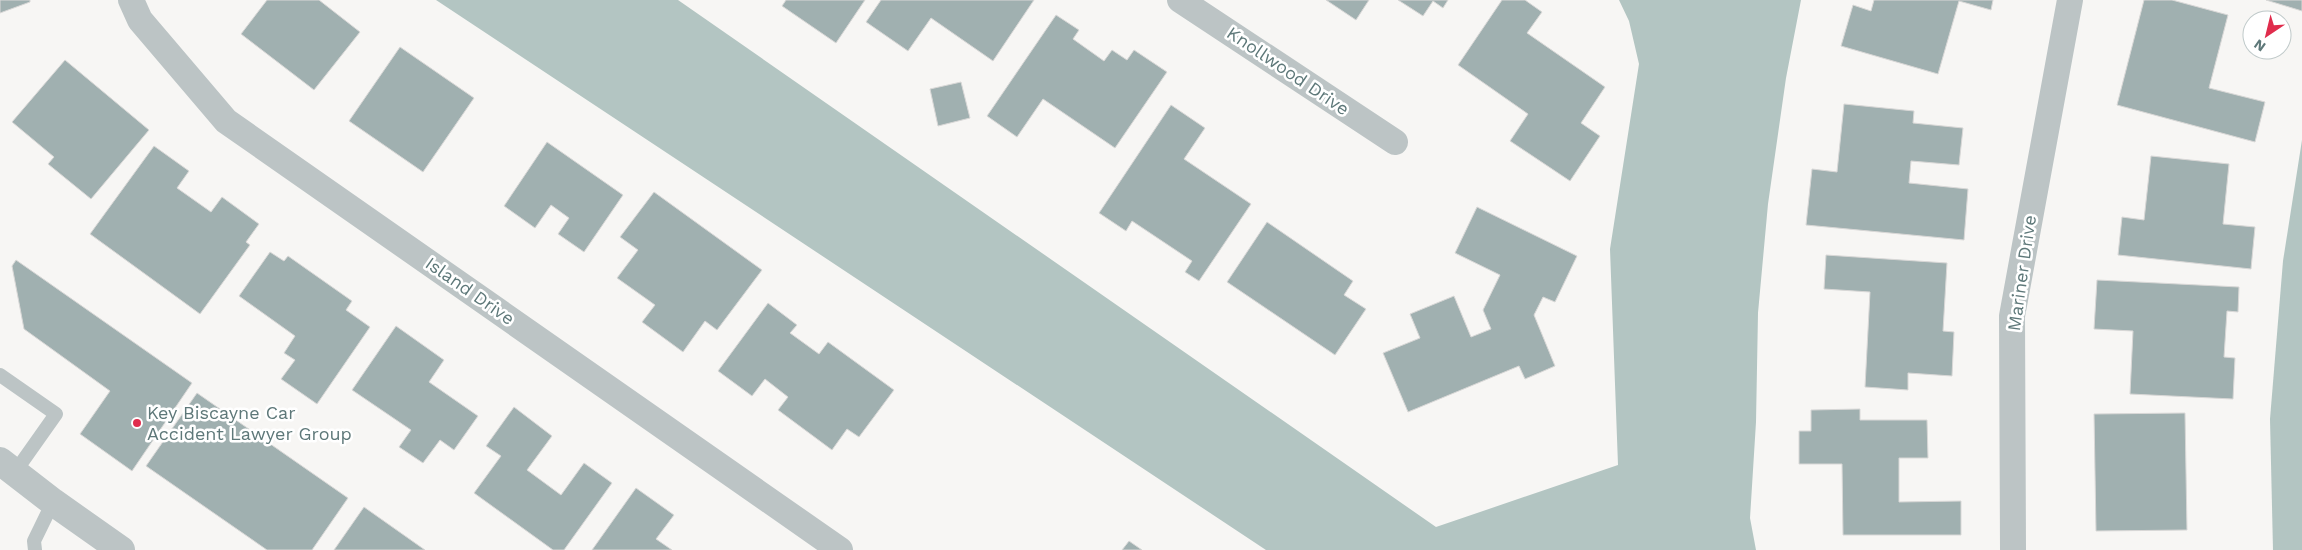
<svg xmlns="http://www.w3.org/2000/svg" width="2302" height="550" viewBox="0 0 2302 550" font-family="'Work Sans',sans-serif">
	<rect width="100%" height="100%" fill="#f7f6f4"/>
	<g fill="#b3c5c2">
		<path d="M436,0h242l758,527 182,-62 -8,-216 29,-185 -10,-43 -10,-21h182l-15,78 -18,126 -10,109 -2,109 -6,96 6,32h-490z"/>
		<path d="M2302,140v410h-29l-3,-131 13,-158z"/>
	</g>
	<g fill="#a0b0b0" stroke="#d9d8d7">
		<path d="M0,0h30v2l-30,11z"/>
		<path d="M267,0h52l41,32 -46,58 -73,-56z"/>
		<path d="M786,0h79l-29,43 -54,-37z"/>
		<path d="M881,0h153l-41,61 -62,-43 -23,33 -42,-29z"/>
		<path d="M1326,0h43l-13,20z"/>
		<path d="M1398,0h50l-5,8 -10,-7 -10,15z"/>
		<path d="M1502,0h23l17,12 -15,21 78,54 -24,36 19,13 -30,45 -60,-40 18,-27 -70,-49z"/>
		<path d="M1874,0h119l-2,10 -32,-9 -21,73 -97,-28 12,-41 18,6z"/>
		<path d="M2144,0h28l56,15 -19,73 56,14 -10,40 -138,-37z"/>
		<path d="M2266,0h36v11z"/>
		<path d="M1056,15l23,15 -6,9 31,22 8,-11 15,10 7,-10 33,22 -52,76 -72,-49 -26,38 -30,-21z"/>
		<path d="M400,47l74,51 -51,74 -74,-51z"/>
		<path d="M65,60l84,70 -58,69 -43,-35 6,-7 -42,-35z"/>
		<path d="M961,82l9,36 -32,8 -8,-37z"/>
		<path d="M1844,104l70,7 -1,12 50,5 -4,37 -48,-4 -2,22 59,6 -4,51 -158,-15 6,-56 25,3z"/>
		<path d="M1171,105l34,23 -21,31 67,45 -52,77 -14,-9 7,-11 -60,-40 -6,10 -27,-18z"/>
		<path d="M547,142l76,53 -39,57 -26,-18 11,-16 -18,-13 -16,23 -31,-22z"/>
		<path d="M154,146l35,25 -12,17 34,24 11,-15 37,27 -13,18 4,3 -50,69 -110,-80z"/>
		<path d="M2151,156l78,8 -6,60 32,3 -4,42 -133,-14 4,-38 22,3z"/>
		<path d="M654,192l108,78 -45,60 -12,-9 -22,31 -41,-30 13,-17 -38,-27 21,-28 -18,-13z"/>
		<path d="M1477,207l100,49 -22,46 -12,-5 -9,18 21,51 -30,13 -6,-13 -111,46 -25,-59 37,-15 -10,-24 44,-18 17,41 20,-8 -8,-19 17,-35 -45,-22z"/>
		<path d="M1267,222l86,59 -9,14 22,14 -31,46 -108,-73z"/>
		<path d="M270,252l14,9 4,-5 64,45 -6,9 24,17 -53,77 -36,-25 14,-19 -11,-7 11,-17 -56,-40z"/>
		<path d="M1826,255l121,8 -4,68 11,1 -2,44 -44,-3v17l-43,-3 5,-95 -46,-3z"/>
		<path d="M16,260l176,123 -60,88 -52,-37 30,-43 -86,-62 -12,-63z"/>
		<path d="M2097,280l142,7 -1,25 -11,-1 -3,46 11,1 -2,41 -103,-5 3,-63 -39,-2z"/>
		<path d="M768,303l29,22 -7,8 29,21 9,-12 66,48 -35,47 -12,-8 -15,21 -54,-40 10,-13 -23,-18 -13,17 -34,-25z"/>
		<path d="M396,326l48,34 -15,22 49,34 -24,34 -14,-10 -17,23 -24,-16 12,-17 -59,-40z"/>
		<path d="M197,393l151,105 -36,52h-45l-121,-84z"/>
		<path d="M514,407l38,29 -25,34 34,25 23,-32 28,20 -48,67h-11l-79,-57 27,-37 -15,-10z"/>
		<path d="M1860,409v11h67l1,38h-29v44l62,-1v34h-118l-1,-71h-43v-33h12v-21z"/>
		<path d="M2185,413l2,117 -91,1 -2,-117z"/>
		<path d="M636,488l38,27 -18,24 16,11h-80z"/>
		<path d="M364,507l61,43h-91z"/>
		<path d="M1129,541l13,9h-20z"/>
	</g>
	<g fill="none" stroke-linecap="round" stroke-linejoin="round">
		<g stroke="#bcc4c5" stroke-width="14">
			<path d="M0,375l56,39 -41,58"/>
			<path d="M35,550l-1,-9 19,-39"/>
		</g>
		<g stroke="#bcc4c5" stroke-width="26">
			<path d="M131,0l9,20 86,101 614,429"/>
			<path d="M1180,0l215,142"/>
			<path d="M2013,550l-1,-234 58,-316"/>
		</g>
		<path stroke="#bcc4c5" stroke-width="28" d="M0,461l53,41 68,48"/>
	</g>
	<circle fill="#e02c4c" stroke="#fff" stroke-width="2" cx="137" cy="423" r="5"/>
	<g text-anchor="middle" stroke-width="5" stroke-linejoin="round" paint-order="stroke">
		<g font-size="18" fill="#5e7879" stroke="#fff">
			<text transform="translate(1288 71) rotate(34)" y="6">Knollwood Drive</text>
			<text transform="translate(2022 273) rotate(-82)" y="6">Mariner Drive</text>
			<text transform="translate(470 291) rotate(35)" y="6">Island Drive</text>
		</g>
		<g font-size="18" fill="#5e7879" stroke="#fff" text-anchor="start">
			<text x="147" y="419">Key Biscayne Car<tspan x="147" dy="21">Accident Lawyer Group</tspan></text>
		</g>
	</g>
	<g transform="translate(2267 35) rotate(215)"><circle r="24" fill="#ffffff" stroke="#bfc9c9"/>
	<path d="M0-4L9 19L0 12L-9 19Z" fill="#e02c4c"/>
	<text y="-8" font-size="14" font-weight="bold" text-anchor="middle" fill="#5e7879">N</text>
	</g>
</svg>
